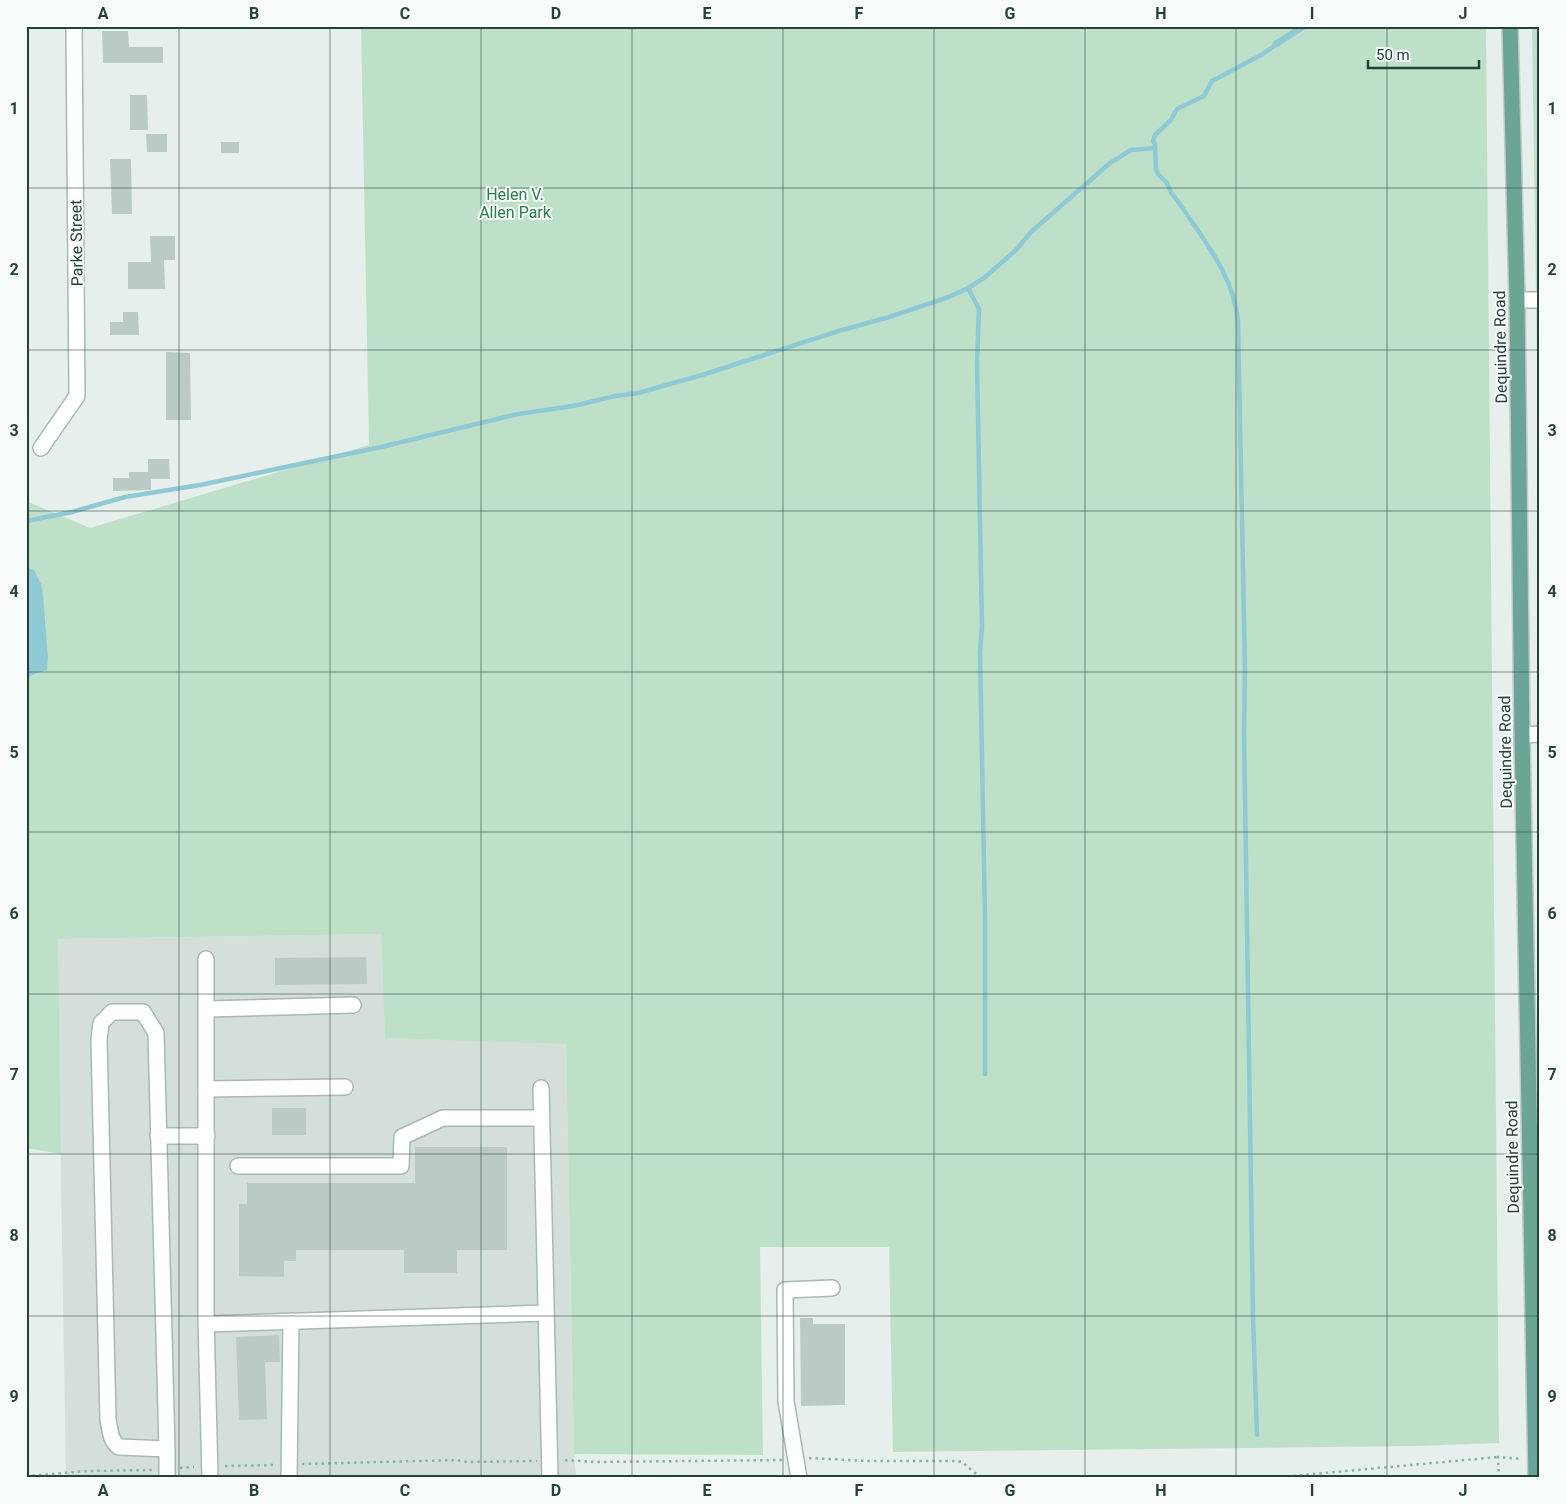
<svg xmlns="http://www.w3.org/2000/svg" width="1566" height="1504" viewBox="0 0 1566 1504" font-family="Roboto,sans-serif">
	<rect width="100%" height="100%" fill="#e6efeb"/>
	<path fill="#d4dfda" d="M381,934l5,104 180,5 8,411 2,21 -102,3h-408l-9,-539z"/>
	<g fill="#bfe0c8">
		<path d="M361,26h1125l13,1417 -85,3 -521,6 -4,-205h-129l3,208 -189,-1 -8,-410 -181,-6 -4,-104 -323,5 3,215 -35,-6v-647l64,27 279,-83z"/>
		<path d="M1532,26h8v538z"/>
	</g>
	<g fill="#8ec9d4">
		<path d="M1298,26h12l-34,22 -4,-4 2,-3z"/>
		<path d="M26,568l8,2 7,14 2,11 5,63 -1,12 -13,4 -8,4z"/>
	</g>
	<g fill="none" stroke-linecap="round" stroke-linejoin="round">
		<g stroke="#8ec9d4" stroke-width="4.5">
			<path d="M968,288l11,21 -2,54 5,264 -2,25 5,264v158"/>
			<path d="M26,521l46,-9 53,-15 75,-12 181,-38 137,-33 55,-8 42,-10 23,-3 64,-18 140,-45 44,-12 63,-21 19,-9 16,-10 32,-28 15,-18 79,-69 21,-13 24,-2"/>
			<path d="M1257,1435l-4,-119 -9,-584 1,-62 -7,-349c-4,-40 -26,-70 -48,-102 -6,-8 -11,-18 -18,-25l-5,-11 -9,-9 -2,-5 -1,-25 -2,-3 2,-6 16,-15 6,-11 27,-13 8,-15 51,-27 11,-8"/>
		</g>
	</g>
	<g fill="#bbcac4">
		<path d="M102,31h26l1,16h34v16h-60z"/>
		<path d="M130,95h17l1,35h-18z"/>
		<path d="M146,134h21v18h-20z"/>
		<rect x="221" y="142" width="18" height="11"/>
		<path d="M110,159h21l1,55h-20z"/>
		<path d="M150,236h25v24h-11l1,29h-37v-27h23z"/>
		<path d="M123,312h15l1,23h-29v-13h13z"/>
		<path d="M166,352l24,1 1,67h-25z"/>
		<path d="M148,459h21l1,20h-19v11l-38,1v-13h16v-6h19z"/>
		<path d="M366,957l1,27 -92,1v-27z"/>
		<rect x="272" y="1108" width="34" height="27"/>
		<path d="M415,1147h92v103h-50v23h-53v-23h-108v11h-12v16l-45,-1v-72h8v-21h168z"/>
		<path d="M800,1318h13v6h32v81l-44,1z"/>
		<path d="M279,1335l1,27h-15l2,57 -28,1 -3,-83z"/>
	</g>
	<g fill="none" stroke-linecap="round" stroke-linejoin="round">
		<g stroke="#a8b8b2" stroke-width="18">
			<g id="minor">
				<path d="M1517,300h23"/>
				<path d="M41,448l36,-52 -3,-370"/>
				<path d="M1522,735l18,-1"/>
				<path d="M206,959v359l4,160"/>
				<path d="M207,1009l146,-4"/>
				<path d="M541,1088l9,390"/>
				<path d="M206,1089l139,-2"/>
				<path d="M158,1136h49"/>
				<path d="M238,1166h163l1,-29 41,-19h98"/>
				<path d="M207,1324l339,-11"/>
				<path d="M167,1478v-29l-11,-416 -13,-21h-31l-11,11 -2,17 9,379c2,10 2,22 11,28l48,2"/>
				<path d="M289,1478l2,-157"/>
				<path d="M799,1478l-13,-77 -1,-111 47,-2"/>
			</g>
		</g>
		<g stroke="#c2cac8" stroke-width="18">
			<path id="major" d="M1510,26l7,274 5,435 14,743"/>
		</g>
		<g stroke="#86b3a5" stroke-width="2.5" stroke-dasharray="2.5 4" stroke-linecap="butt">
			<path d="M809,1458l58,3h87l8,1 19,16"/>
			<path d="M565,1460l30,2 187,-2"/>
			<path d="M302,1464l155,-4 10,2 70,-1"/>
			<path d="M225,1466l49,-1"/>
			<path d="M180,1468l14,-1"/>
			<path d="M26,1476l62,-5 64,-1"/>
			<path d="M1235,1478l46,-1 217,-20"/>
			<path d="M1499,1478l-1,-21 23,2"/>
		</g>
		<use href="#minor" stroke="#fff" stroke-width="15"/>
		<use href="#major" stroke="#6aa596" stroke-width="15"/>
	</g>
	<path fill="none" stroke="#24423a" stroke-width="1" stroke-opacity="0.55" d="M179,26v1452M330,26v1452M481,26v1452M632,26v1452M783,26v1452M934,26v1452M1085,26v1452M1236,26v1452M1387,26v1452M26,188h1514M26,350h1514M26,511h1514M26,672h1514M26,832h1514M26,994h1514M26,1154h1514M26,1316h1514"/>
	<g text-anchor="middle" stroke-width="4" stroke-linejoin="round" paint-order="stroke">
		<g font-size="16" fill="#2d7a4b" stroke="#f7fbf9">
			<text x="515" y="200">Helen V.<tspan x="515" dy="18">Allen Park</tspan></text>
		</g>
		<g font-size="16" fill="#24423a" stroke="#f7fbf9">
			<text transform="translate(76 243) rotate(-91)" y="6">Parke Street</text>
			<text transform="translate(1500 347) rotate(-91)" y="6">Dequindre Road</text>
			<text transform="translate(1505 752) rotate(-91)" y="6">Dequindre Road</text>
			<text transform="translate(1512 1157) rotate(-91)" y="6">Dequindre Road</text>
		</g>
	</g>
	<rect width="1566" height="1504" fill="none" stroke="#f7fbf9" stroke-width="55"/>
	<path d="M1368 60v8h111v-8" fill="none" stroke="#24423a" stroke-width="2.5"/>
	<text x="1376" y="60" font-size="15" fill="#24423a" stroke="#f7fbf9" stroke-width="4" paint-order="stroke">50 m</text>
	<rect x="28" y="28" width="1510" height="1448" fill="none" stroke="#24423a" stroke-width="2"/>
	<g font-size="16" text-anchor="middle" font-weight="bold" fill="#24423a">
		<text x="103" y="19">A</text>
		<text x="254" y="19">B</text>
		<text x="405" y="19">C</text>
		<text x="556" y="19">D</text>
		<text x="707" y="19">E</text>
		<text x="859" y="19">F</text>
		<text x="1010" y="19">G</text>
		<text x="1161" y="19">H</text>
		<text x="1312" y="19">I</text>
		<text x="1463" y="19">J</text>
		<text x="14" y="114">1</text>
		<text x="1552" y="114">1</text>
		<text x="14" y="275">2</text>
		<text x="1552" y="275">2</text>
		<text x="14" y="436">3</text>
		<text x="1552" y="436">3</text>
		<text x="14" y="597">4</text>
		<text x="1552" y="597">4</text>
		<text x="14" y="758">5</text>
		<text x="1552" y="758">5</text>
		<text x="14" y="919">6</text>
		<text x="1552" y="919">6</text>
		<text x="14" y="1080">7</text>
		<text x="1552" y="1080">7</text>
		<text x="14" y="1241">8</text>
		<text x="1552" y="1241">8</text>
		<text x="14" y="1402">9</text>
		<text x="1552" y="1402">9</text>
		<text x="103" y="1496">A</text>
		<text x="254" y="1496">B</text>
		<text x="405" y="1496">C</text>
		<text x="556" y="1496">D</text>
		<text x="707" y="1496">E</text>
		<text x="859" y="1496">F</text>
		<text x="1010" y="1496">G</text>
		<text x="1161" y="1496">H</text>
		<text x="1312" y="1496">I</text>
		<text x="1463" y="1496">J</text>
	</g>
</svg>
